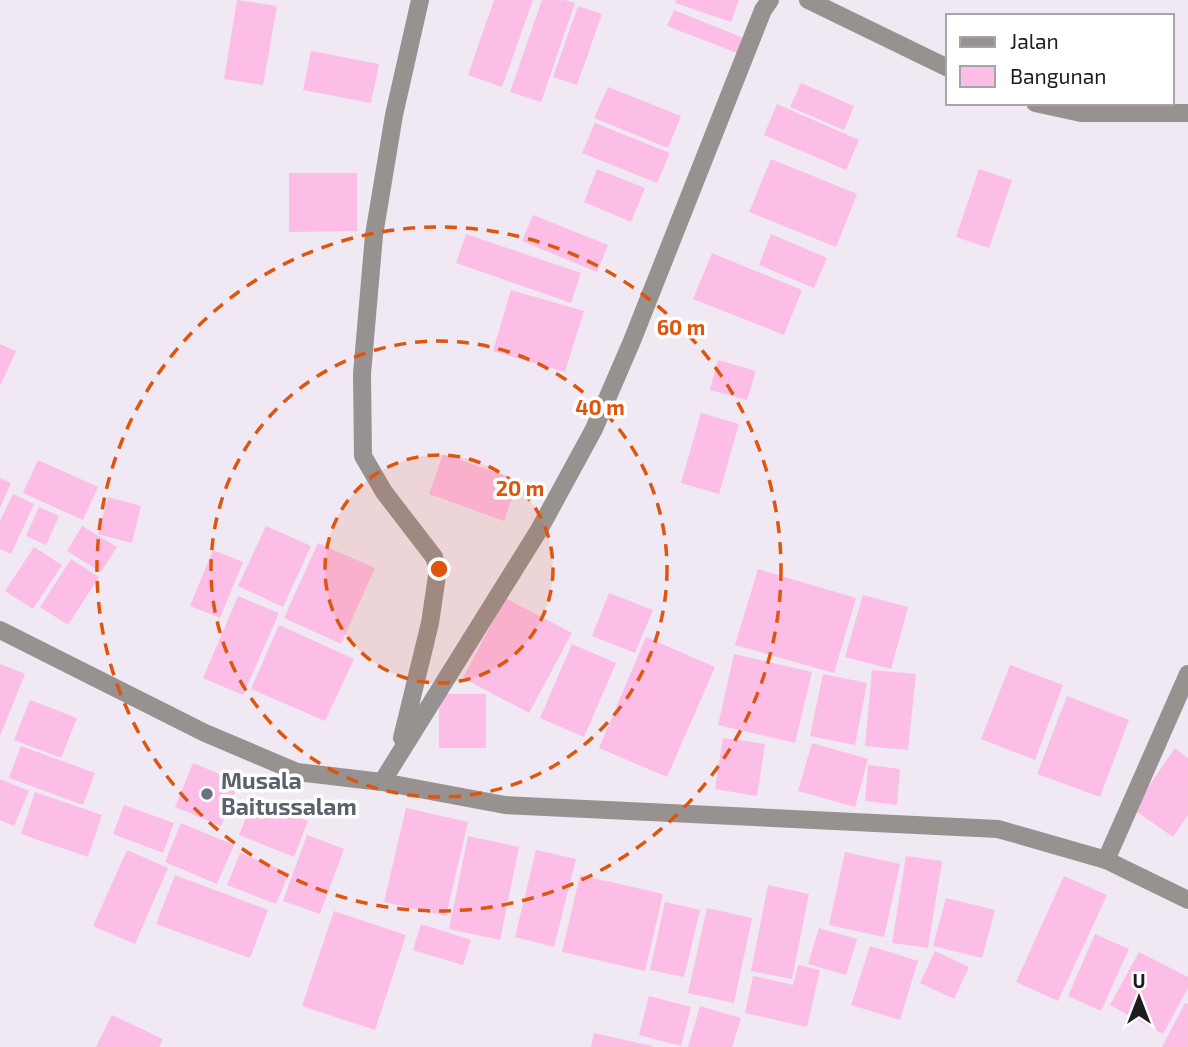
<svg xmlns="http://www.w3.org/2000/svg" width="1188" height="1047" viewBox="0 0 1188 1047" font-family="'Exo 2',sans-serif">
	<rect width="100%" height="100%" fill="#f0e8f3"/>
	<g fill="#fcbee6">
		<path d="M237,0l40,6 -14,79 -39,-6z"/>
		<path d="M494,0h39l-31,87 -34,-12z"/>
		<path d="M542,0h23l10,3 -34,99 -31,-10z"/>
		<path d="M676,0h63l-8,22 -56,-19z"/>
		<path d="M578,6l24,8 -25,71 -24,-8z"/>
		<path d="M674,10l72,29 -6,15 -73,-28z"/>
		<path d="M311,51l68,13 -8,39 -68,-13z"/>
		<path d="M801,83l53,23 -10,24 -54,-23z"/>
		<path d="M608,87l73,29 -13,32 -74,-30z"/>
		<path d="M777,104l82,36 -13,30 -82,-35z"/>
		<path d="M595,123l75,30 -13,30 -75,-30z"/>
		<path d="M771,159l86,35 -21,53 -87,-35z"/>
		<path d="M597,169l48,19 -14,34 -47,-20z"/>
		<path d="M979,169l33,11 -23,68 -33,-11z"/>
		<path d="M289,173h68v58l-68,1z"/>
		<path d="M533,215l75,30 -11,27 -75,-31z"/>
		<path d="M466,234l115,39 -10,30 -115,-40z"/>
		<path d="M771,234l56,24 -13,30 -55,-23z"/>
		<path d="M712,253l90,37 -18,45 -91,-36z"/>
		<path d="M511,290l73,21 -19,61 -72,-21z"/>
		<path d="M0,344l16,7 -16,35z"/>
		<path d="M718,360l38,11 -9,29 -37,-10z"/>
		<path d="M701,413l38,11 -20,70 -38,-11z"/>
		<path d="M443,454l76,26 -15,41 -75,-27z"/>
		<path d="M38,460l60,27 -15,33 -60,-27z"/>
		<path d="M0,478l11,5 -11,25z"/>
		<path d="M13,494l21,10 -23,50 -11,-5v-28z"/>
		<path d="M108,497l33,9 -9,37 -34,-9z"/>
		<path d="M39,507l20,9 -13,29 -20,-9z"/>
		<path d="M82,526l35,21 -16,25 -34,-21z"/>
		<path d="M266,526l45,20 -28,61 -45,-21z"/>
		<path d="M318,543l57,25 -34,76 -57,-26z"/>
		<path d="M34,547l28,18 -29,44 -28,-18z"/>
		<path d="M213,550l30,12 -23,56 -30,-12z"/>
		<path d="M71,559l28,18 -31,48 -28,-18z"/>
		<path d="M758,569l98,29 -22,75 -99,-28z"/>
		<path d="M609,593l44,17 -18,43 -43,-17z"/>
		<path d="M863,595l45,12 -17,62 -46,-12z"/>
		<path d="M238,596l41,17 -36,82 -40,-17z"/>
		<path d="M505,598l67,35 -43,80 -66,-35z"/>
		<path d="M279,625l75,34 -29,62 -74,-32z"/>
		<path d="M646,637l69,30 -48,110 -68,-29z"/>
		<path d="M572,644l44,19 -32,74 -44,-19z"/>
		<path d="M734,654l78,18 -17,71 -77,-18z"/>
		<path d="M0,664l25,10 -25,62z"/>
		<path d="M1010,665l53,20 -28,75 -54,-21z"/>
		<path d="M872,670l44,4 -8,76 -43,-4z"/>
		<path d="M823,674l44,9 -12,62 -45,-9z"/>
		<rect x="439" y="694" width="47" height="54"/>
		<path d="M1067,696l62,24 -29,77 -63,-23z"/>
		<path d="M30,700l47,18 -16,40 -47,-18z"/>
		<path d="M723,738l42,6 -8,52 -42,-7z"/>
		<path d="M812,743l56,16 -13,48 -57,-16z"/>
		<path d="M21,746l74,27 -12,32 -74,-27z"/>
		<path d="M1175,748l13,10v57l-15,22 -40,-28z"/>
		<path d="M193,763l46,19 -18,44 -46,-19z"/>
		<path d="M868,765l32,4 -3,36 -32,-4z"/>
		<path d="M0,779l29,12 -15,35 -14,-6z"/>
		<path d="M35,792l67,23 -14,42 -67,-23z"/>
		<path d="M253,800l55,21 -14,36 -55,-22z"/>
		<path d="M124,805l50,18 -11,30 -50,-19z"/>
		<path d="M406,808l62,14 -22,94 -62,-14z"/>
		<path d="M181,823l53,22 -17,39 -52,-22z"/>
		<path d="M307,835l37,14 -24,65 -37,-13z"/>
		<path d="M468,836l51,11 -19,93 -51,-11z"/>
		<path d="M127,850l41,18 -33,76 -42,-18z"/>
		<path d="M536,850l40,9 -22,88 -39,-10z"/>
		<path d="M845,852l55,12 -16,73 -55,-12z"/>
		<path d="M240,853l49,20 -13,31 -49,-19z"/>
		<path d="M906,856l36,5 -14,87 -36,-5z"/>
		<path d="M175,875l93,35 -18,48 -94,-34z"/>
		<path d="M580,875l83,19 -18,77 -83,-19z"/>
		<path d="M1064,876l43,19 -49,106 -42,-19z"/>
		<path d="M768,885l41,9 -17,85 -41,-8z"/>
		<path d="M946,898l49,12 -13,48 -49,-12z"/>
		<path d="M665,902l35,8 -16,67 -34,-7z"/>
		<path d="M707,908l45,10 -18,85 -46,-10z"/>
		<path d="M334,911l72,24 -31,95 -73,-24z"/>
		<path d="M421,924l50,16 -8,25 -50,-15z"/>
		<path d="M819,928l38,11 -11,36 -38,-11z"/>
		<path d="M1095,934l34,15 -28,62 -33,-15z"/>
		<path d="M870,946l48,15 -18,59 -49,-15z"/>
		<path d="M935,951l34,16 -15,32 -34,-16z"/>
		<path d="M1139,952l49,25v11l-25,46 -53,-29z"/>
		<path d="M798,965l22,5 -13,57 -62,-14 8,-37 40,9z"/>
		<path d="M649,996l42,11 -10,39 -42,-11z"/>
		<path d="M1185,1003l3,1v43h-26z"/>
		<path d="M700,1006l41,12 -9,29h-44z"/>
		<path d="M112,1015l51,24 -4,8h-63z"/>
		<path d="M594,1033l58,13v1h-61z"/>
	</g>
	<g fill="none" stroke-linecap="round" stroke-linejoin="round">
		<g stroke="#979190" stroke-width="18">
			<path d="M808,0l140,68"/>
			<path d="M1035,103l46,10h107"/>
			<path d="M0,630l205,103 92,39 85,10 123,23 493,24 108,31 82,40"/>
			<path d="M402,738l28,-115 8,-54 -4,-12 -50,-65 -21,-36 -1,-82 12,-139 20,-120 26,-115"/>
			<path d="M382,782l157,-252 55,-101 38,-88 131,-331 7,-10"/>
			<path d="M1106,860l82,-186"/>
		</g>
	</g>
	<circle cx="439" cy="569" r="114" fill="#de560d" fill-opacity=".12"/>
	<g fill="none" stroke="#de560d" stroke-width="3.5" stroke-dasharray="12 9">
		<circle cx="439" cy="569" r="114"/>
		<circle cx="439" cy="569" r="228"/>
		<circle cx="439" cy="569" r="342"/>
	</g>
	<circle fill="#6b7280" stroke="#fff" stroke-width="2.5" cx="207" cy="794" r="7"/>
	<g text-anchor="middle" stroke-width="7" stroke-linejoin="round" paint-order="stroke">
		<g font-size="23" font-weight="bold" fill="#5b616d" stroke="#fff" text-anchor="start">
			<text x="221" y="789">Musala<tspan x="221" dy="26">Baitussalam</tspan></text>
		</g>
	</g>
	<circle cx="439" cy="569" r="10" fill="#de560d" stroke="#fff" stroke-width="3.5"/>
	<g font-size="21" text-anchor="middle" font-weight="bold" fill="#de560d" stroke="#fff" stroke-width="7" stroke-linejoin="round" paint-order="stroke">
		<text x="681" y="335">60 m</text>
		<text x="600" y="415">40 m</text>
		<text x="520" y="496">20 m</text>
	</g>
	<rect x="946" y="14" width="228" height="91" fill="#ffffff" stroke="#a5a4a6" stroke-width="2"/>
	<rect x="960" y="37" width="35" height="10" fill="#979190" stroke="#a5a4a6" stroke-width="2"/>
	<text x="1010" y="49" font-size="21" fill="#1f1c20">Jalan</text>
	<rect x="960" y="66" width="35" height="21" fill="#fcbee6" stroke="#a5a4a6" stroke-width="2"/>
	<text x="1010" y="84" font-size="21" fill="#1f1c20">Bangunan</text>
	<g transform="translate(1139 998)" stroke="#ffffff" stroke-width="5" paint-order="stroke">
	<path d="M0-5L12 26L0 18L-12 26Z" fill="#1f1c20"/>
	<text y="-10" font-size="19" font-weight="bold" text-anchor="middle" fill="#1f1c20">U</text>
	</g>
</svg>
